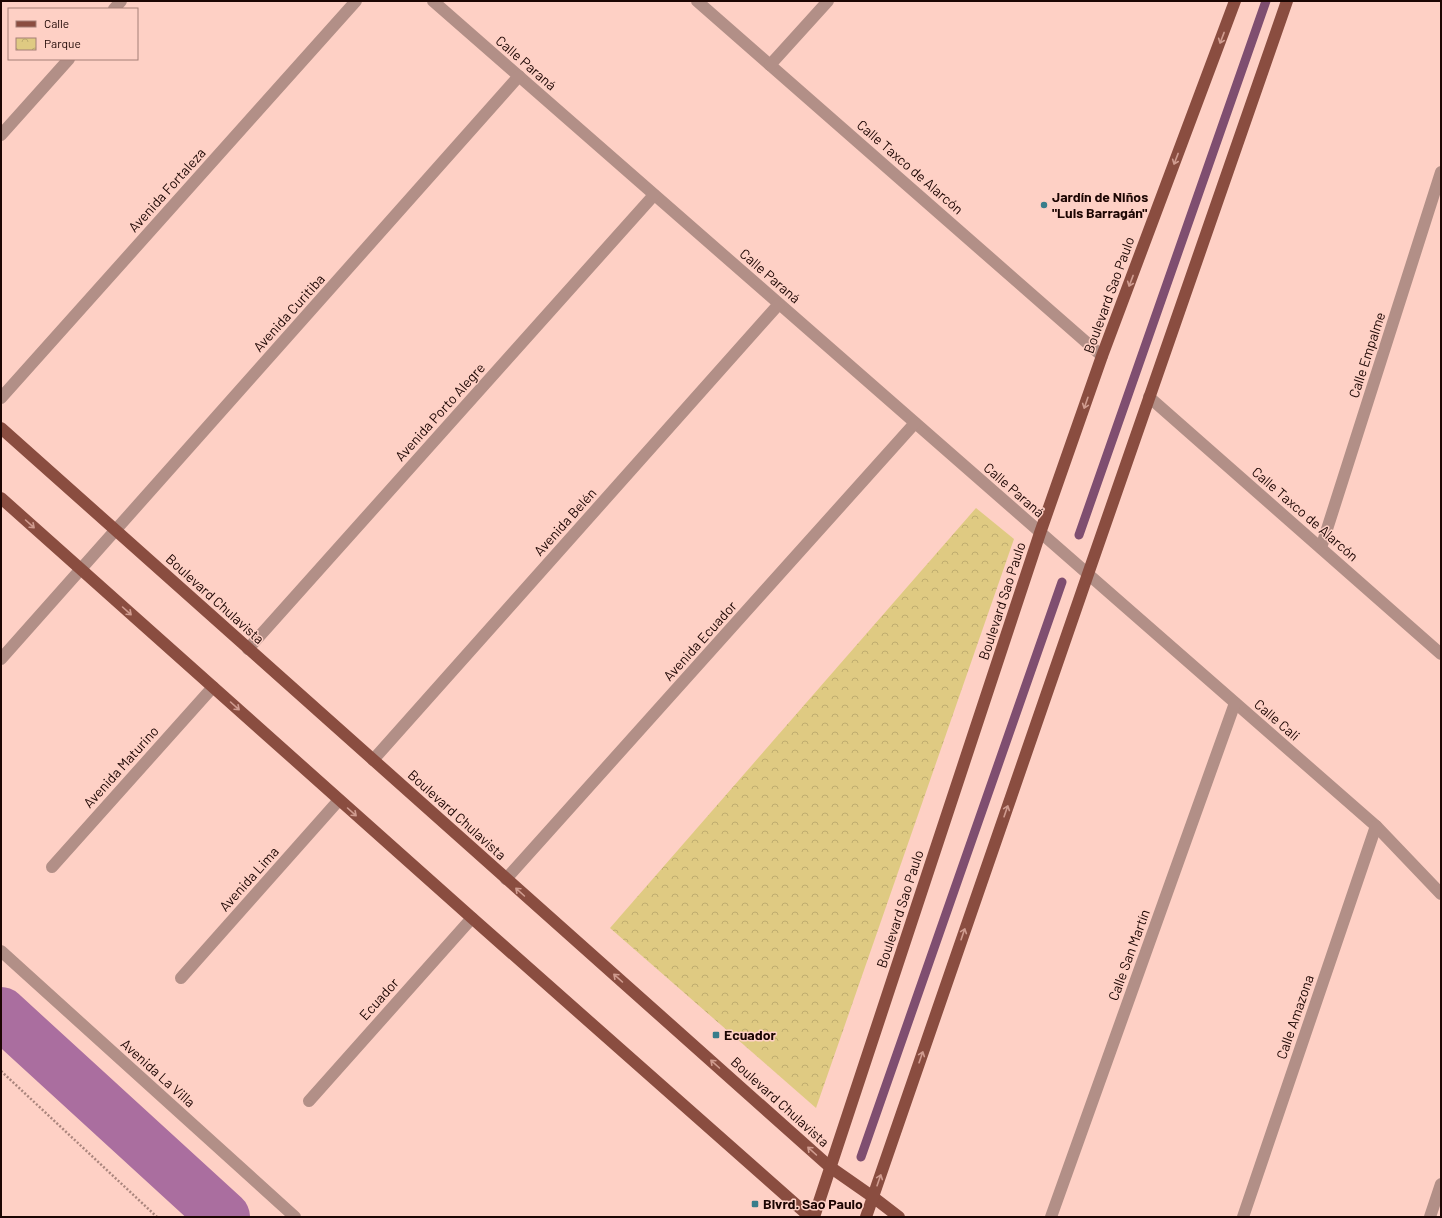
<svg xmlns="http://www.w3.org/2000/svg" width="1442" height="1218" viewBox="0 0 1442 1218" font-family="Barlow,sans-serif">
	<defs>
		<pattern id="park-crowns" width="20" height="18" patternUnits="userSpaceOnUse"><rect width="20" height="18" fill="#dfca82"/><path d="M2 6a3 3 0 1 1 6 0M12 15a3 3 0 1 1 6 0" fill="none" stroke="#bfac6f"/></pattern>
	</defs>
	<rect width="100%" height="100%" fill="#fed0c5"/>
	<path fill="url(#park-crowns)" d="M976,508l38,31 -198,569 -206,-180z"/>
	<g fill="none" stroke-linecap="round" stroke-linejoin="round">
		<g stroke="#7f4e70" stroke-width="9">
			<path d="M1079,535l187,-534"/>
			<path d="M861,1157l201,-575"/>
		</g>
		<path stroke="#aa6e9f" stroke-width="52" d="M1,1013l223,204"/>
		<path stroke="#aa857d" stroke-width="2.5" stroke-dasharray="2 2" stroke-linecap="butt" d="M1,1071l156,146"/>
		<g stroke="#b28f87" stroke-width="12">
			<path d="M433,1l943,825 65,68"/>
			<path d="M697,1l405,355"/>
			<path d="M114,9l7,-8"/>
			<path d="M770,65l58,-64"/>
			<path d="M1,135l68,-76"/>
			<path d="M1149,397l292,257"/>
			<path d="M1,398l355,-397"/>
			<path d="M1321,548l120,-376"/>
			<path d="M248,649l406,-454"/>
			<path d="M1,659l518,-583"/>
			<path d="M373,760l406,-456"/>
			<path d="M52,867l161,-180"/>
			<path d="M506,879l409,-456"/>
			<path d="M1,951l294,266"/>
			<path d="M181,978l158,-178"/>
			<path d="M309,1101l163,-183"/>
			<path d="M1051,1217l184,-514"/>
			<path d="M1243,1217l133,-391"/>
			<path d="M1430,1217l11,-33"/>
		</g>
		<g stroke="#8a4d40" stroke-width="12">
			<path d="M1,428l829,739 43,30 26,20"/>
			<path d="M1,498l471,420 338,299"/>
			<path d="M814,1217l226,-684 62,-177 133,-355"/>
			<path d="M866,1217l222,-643 199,-573"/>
		</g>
	</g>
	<defs><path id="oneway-shaft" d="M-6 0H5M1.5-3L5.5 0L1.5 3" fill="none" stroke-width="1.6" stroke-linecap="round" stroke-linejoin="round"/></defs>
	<g stroke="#d09c90">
		<use href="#oneway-shaft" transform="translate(1222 38) rotate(111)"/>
		<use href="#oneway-shaft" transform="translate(1176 159) rotate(111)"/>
		<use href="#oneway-shaft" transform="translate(1131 281) rotate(111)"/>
		<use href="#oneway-shaft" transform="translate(1086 403) rotate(109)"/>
		<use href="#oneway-shaft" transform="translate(30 524) rotate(42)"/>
		<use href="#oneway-shaft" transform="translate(127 611) rotate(42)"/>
		<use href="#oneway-shaft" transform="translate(235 706) rotate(42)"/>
		<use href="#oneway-shaft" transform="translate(1006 811) rotate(-71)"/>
		<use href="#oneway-shaft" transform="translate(352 812) rotate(42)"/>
		<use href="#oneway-shaft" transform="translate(520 892) rotate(-138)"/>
		<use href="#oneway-shaft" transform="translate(963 934) rotate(-71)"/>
		<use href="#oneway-shaft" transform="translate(618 978) rotate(-138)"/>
		<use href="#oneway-shaft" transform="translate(921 1057) rotate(-71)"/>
		<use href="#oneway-shaft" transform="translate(715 1064) rotate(-138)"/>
		<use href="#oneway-shaft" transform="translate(812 1151) rotate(-138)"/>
		<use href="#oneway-shaft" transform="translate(879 1180) rotate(-71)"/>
	</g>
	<g fill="#387d8b" stroke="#fed0c5" stroke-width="1.5">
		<circle cx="1044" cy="205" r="4"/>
		<rect x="712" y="1031" width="8" height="8" rx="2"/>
		<rect x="751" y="1200" width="8" height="8" rx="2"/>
	</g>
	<g text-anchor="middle" stroke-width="3" stroke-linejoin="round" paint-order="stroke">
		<g font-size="14" fill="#1c0502" stroke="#fed0c5">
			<text transform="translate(526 63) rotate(41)" y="5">Calle Paraná</text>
			<text transform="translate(910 167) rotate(41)" y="5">Calle Taxco de Alarcón</text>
			<text transform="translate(167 190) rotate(-48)" y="5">Avenida Fortaleza</text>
			<text transform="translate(770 276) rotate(41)" y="5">Calle Paraná</text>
			<text transform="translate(1109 295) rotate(-70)" y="5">Boulevard Sao Paulo</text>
			<text transform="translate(289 313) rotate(-48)" y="5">Avenida Curitiba</text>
			<text transform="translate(1367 355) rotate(-72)" y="5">Calle Empalme</text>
			<text transform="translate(440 412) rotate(-48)" y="5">Avenida Porto Alegre</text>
			<text transform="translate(1014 490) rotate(41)" y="5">Calle Paraná</text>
			<text transform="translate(1305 514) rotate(41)" y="5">Calle Taxco de Alarcón</text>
			<text transform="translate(565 522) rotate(-48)" y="5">Avenida Belén</text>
			<text transform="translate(215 599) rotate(42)" y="5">Boulevard Chulavista</text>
			<text transform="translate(1002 601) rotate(-72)" y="5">Boulevard Sao Paulo</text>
			<text transform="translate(700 641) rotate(-48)" y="5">Avenida Ecuador</text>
			<text transform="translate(1277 720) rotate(41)" y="5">Calle Cali</text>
			<text transform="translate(121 767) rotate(-48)" y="5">Avenida Maturino</text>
			<text transform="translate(457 815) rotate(42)" y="5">Boulevard Chulavista</text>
			<text transform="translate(249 879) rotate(-48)" y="5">Avenida Lima</text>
			<text transform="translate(900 909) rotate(-72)" y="5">Boulevard Sao Paulo</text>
			<text transform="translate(1129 955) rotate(-70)" y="5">Calle San Martín</text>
			<text transform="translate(379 999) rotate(-48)" y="5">Ecuador</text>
			<text transform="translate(1295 1017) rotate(-71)" y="5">Calle Amazona</text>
			<text transform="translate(158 1073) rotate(42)" y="5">Avenida La Villa</text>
			<text transform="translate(780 1102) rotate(42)" y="5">Boulevard Chulavista</text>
		</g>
		<g font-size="14" font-weight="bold" fill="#1c0502" stroke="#fed0c5" text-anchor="start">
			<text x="1052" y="202">Jardín de Niños<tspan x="1052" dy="16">"Luis Barragán"</tspan></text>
			<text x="724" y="1040">Ecuador</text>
			<text x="763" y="1209">Blvrd. Sao Paulo</text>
		</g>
	</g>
	<rect width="1442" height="1218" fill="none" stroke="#1c0502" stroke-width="4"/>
	<rect x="8" y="8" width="130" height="52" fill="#fed0c5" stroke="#a47f77"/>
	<rect x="16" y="21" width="20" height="6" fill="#8a4d40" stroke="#a47f77"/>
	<text x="44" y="28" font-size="12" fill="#1c0502">Calle</text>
	<rect x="16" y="38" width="20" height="12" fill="url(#park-crowns)" stroke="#a47f77"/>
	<text x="44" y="48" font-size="12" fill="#1c0502">Parque</text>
</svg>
